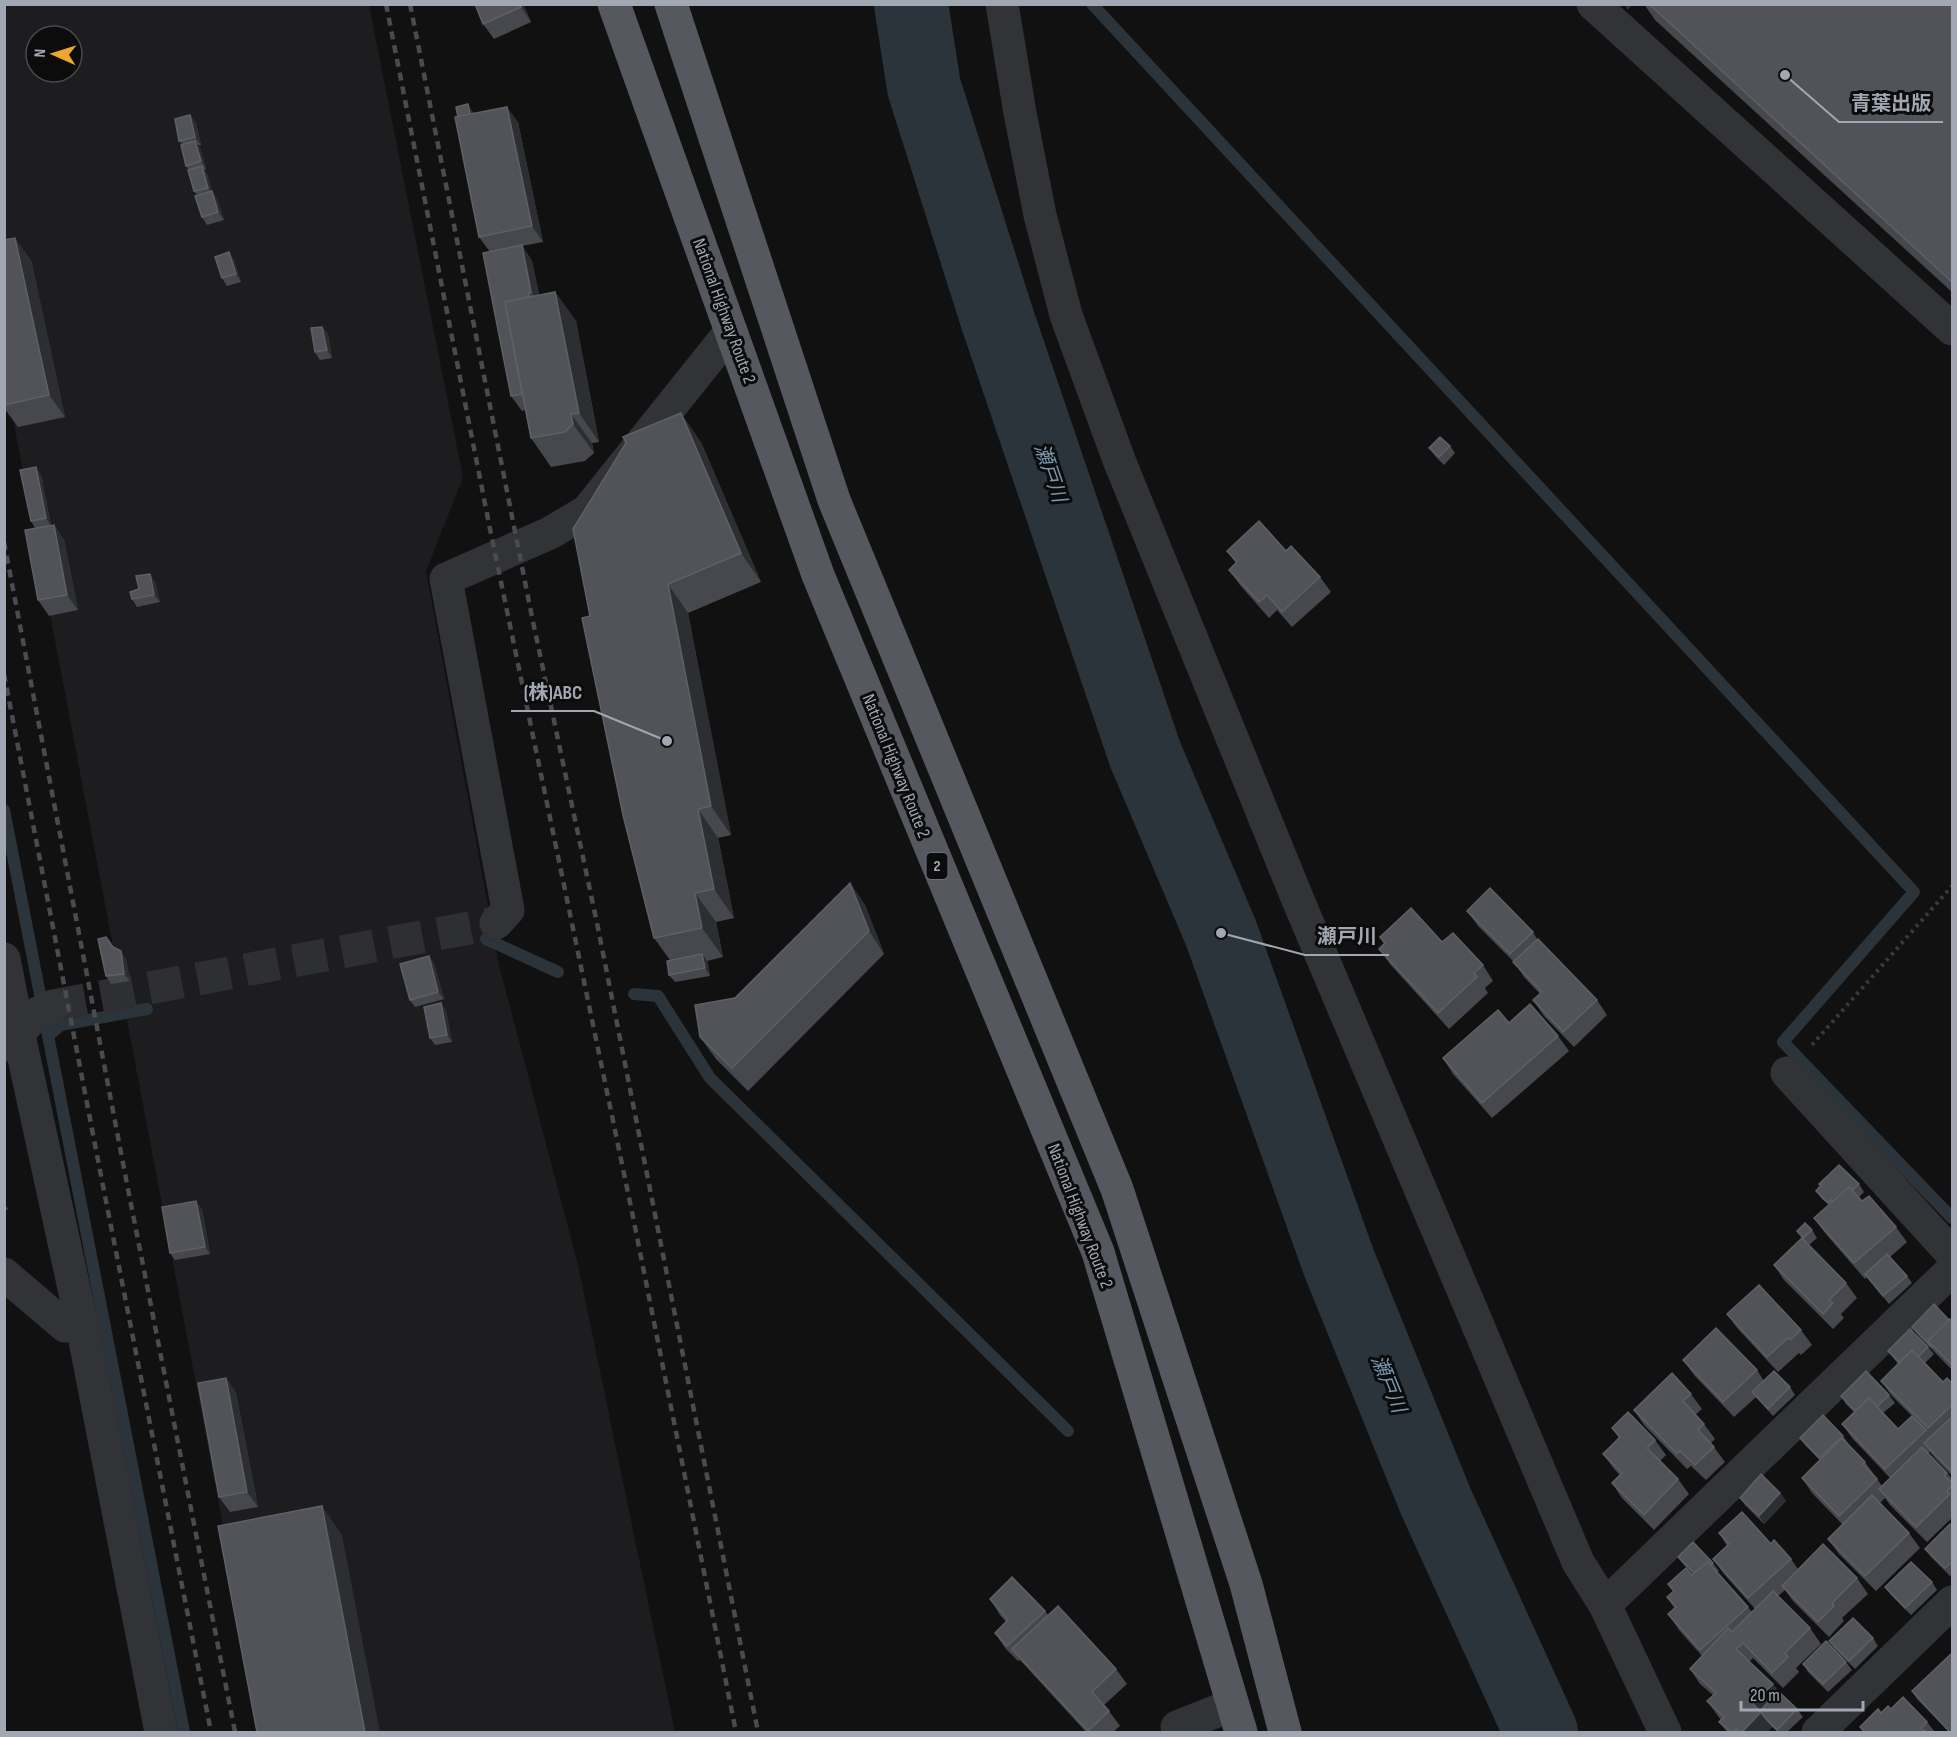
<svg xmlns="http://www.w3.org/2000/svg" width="1957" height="1737" font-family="'Sofia Sans Condensed','Noto Sans JP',sans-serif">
  <rect width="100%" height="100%" fill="#111112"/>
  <path fill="#1d1d1f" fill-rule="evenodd" d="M4 5H369L463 478 426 571 499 965 578 1265 675 1732H262L5 377ZM36 36H72V72H36Z"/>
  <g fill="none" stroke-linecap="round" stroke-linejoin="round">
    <g stroke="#2b343a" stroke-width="12">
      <polyline points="1092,4 1914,892 1783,1042 1952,1218"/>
      <polyline points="4,810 184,1732"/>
      <polyline points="486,939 558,972"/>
      <polyline points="634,994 658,996 710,1078 1068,1431"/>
      <polyline points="49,1035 61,1025 147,1009"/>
    </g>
    <polyline stroke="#2b343a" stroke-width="74" points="911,4 924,87 996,315 1145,754 1221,933 1339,1263 1436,1502 1541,1732"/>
    <polyline stroke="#2e2f32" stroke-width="33" stroke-dasharray="33 16" stroke-linecap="butt" points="53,1006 496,923"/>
    <polyline stroke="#383a3e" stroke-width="4" stroke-dasharray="3 4.5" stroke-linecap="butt" points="1812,1045 1952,886"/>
    <g stroke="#323337" stroke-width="33">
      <polyline points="1002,4 1020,113 1040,215 1066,315 1119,460 1298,900 1578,1562 1605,1605 1665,1732"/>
      <polyline points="1593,4 1952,329"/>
      <polyline points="496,923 508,910 446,579 550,533 587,511 731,331"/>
      <polyline points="4,959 19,1035 82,1325 161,1732"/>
      <polyline points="8,1045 36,1014 53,1006"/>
      <polyline points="1787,1073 1952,1254"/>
      <polyline points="4,1274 65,1326 82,1325"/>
      <polyline points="1605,1605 1952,1270"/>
      <polyline points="1177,1727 1232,1705"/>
      <polyline points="1818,1732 1952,1602"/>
    </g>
    <g stroke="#56585f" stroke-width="33">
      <polyline points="614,4 818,575 1098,1252 1241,1732"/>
      <polyline points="671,4 834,500 1117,1189 1246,1584 1285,1732"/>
    </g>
    <g stroke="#494b50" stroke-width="4.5" stroke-dasharray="8 6" stroke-linecap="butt">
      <polyline points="386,4 491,534 633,1217 736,1732"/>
      <polyline points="410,4 532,617 598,928 758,1732"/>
      <polyline points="4,542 127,1184 235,1732"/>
      <polyline points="4,674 103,1186 211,1732"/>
    </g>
  </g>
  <g fill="#47484d">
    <polygon points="523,4 531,22 494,39 483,24"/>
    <polygon points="1644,4 1953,4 1953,293 1655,20"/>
    <polygon points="473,112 474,113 518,122 543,242 522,246 532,261 539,295 555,292 576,321 599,442 592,443 594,453 585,461 551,467 531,438 525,410 522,411 511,396 490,252 479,237"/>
    <polygon points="190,115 196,123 201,145 198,145 200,148 206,169 204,170 207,174 212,192 217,199 224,220 207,225 202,217 197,195 194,191 189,170 186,166 182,144 179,141"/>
    <polygon points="4,240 31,260 65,417 18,427 4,408"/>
    <polygon points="234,260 241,282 227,286 222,278"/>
    <polygon points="322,327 328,334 332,358 320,360 315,352"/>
    <polygon points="701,442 761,582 688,613 731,835 718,838 734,918 716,922 723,957 707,961 710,976 675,982 669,975 670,960 654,938 590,616"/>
    <polygon points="1450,446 1455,453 1444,465 1435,456 1429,448"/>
    <polygon points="41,475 51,525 54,525 64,540 78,610 49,616 38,600 35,528 31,521"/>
    <polygon points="1227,551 1286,551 1320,577 1331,592 1292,627 1277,610 1269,618 1240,585 1229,570 1236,563"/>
    <polygon points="155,582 160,602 137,607 132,599 139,589"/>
    <polygon points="850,883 865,905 884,954 748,1091 716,1059 700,1037 735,998"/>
    <polygon points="1467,911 1533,932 1537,939 1597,1000 1607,1015 1574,1047 1544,1016 1533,1000 1540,994 1524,977 1514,962 1478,926"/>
    <polygon points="1380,937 1442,942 1483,965 1493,981 1485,988 1488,993 1449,1029 1390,964 1379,949 1384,944"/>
    <polygon points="113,947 126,959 130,981 111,984 106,976"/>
    <polygon points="429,956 434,964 444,999 415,1007 410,1000"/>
    <polygon points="441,1003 446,1011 452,1042 435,1045 430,1038"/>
    <polygon points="1509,1023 1558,1036 1569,1051 1492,1118 1453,1074 1443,1058"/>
    <polygon points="1819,1184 1859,1184 1864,1192 1859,1197 1862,1201 1896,1227 1907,1242 1890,1257 1907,1276 1912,1283 1889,1304 1867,1277 1865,1279 1825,1233 1814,1218 1829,1205 1822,1199 1816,1191 1821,1186"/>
    <polygon points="4,1203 8,1209 4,1211"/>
    <polygon points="202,1209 210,1254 175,1260 170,1253"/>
    <polygon points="1812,1230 1817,1238 1809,1245 1846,1283 1857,1298 1841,1314 1844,1318 1833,1329 1784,1280 1774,1265 1802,1238 1797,1231"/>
    <polygon points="1727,1314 1801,1330 1812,1345 1801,1355 1799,1353 1778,1372 1738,1329"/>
    <polygon points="1949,1320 1953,1322 1953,1371 1917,1334 1912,1327"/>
    <polygon points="1928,1347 1934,1354 1925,1363 1943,1382 1953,1384 1953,1477 1935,1458 1930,1452 1928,1453 1947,1473 1953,1480 1953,1517 1927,1542 1890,1505 1885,1498 1880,1503 1909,1533 1920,1548 1876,1591 1839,1554 1828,1539 1843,1525 1812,1493 1802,1478 1820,1460 1805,1445 1800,1438 1843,1436 1848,1443 1848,1444 1865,1462 1882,1486 1890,1478 1853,1439 1842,1424 1854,1412 1846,1404 1841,1396 1889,1395 1895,1403 1883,1413 1898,1429 1912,1416 1892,1396 1881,1381 1898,1364 1888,1351"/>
    <polygon points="1683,1360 1757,1370 1764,1381 1790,1387 1795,1395 1773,1416 1756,1397 1734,1417 1694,1375"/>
    <polygon points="226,1378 236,1393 258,1507 230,1512 219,1497"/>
    <polygon points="1691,1394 1702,1409 1695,1415 1704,1424 1715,1439 1711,1443 1725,1462 1706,1480 1691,1466 1687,1469 1644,1425 1634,1410"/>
    <polygon points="1612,1428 1655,1440 1666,1455 1660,1461 1678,1479 1689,1494 1654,1530 1622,1498 1612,1483 1620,1475 1614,1469 1603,1454 1619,1438"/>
    <polygon points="1780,1493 1786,1501 1764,1524 1745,1505 1740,1498"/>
    <polygon points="1953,1527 1953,1574 1950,1576 1931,1557 1925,1549"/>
    <polygon points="1719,1533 1771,1544 1791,1559 1798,1569 1857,1578 1868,1594 1842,1618 1844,1621 1829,1637 1793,1601 1785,1590 1778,1596 1810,1628 1821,1644 1796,1668 1799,1672 1783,1688 1753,1658 1749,1662 1773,1684 1778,1691 1797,1709 1803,1717 1787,1732 1778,1732 1771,1726 1772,1727 1767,1732 1727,1732 1719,1722 1721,1720 1718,1716 1707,1701 1713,1695 1700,1684 1690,1669 1702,1656 1679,1630 1668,1614 1675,1609 1667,1597 1673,1591 1668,1584 1693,1574 1684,1565 1678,1557 1713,1563 1719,1571 1717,1572 1752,1612 1755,1609 1724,1574 1713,1559 1727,1546"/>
    <polygon points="1932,1582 1937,1590 1911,1615 1891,1595 1885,1587"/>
    <polygon points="990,1599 1045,1611 1048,1615 1116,1669 1127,1684 1104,1705 1109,1711 1120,1726 1113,1732 1086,1732 1020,1660 1018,1661 1005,1648 995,1633 1006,1622 1000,1615"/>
    <polygon points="1873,1638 1878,1646 1855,1669 1835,1649 1829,1641"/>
    <polygon points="1846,1662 1852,1670 1828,1692 1808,1672 1803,1664"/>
    <polygon points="1912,1691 1953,1732 1949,1732 1917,1699"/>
    <polygon points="1891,1709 1927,1722 1935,1732 1864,1732 1860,1727 1881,1713"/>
  </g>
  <g fill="#2d2e31">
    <polygon points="519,4 523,4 531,22"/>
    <polygon points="1624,4 1633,4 1628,10"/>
    <polygon points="1942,4 1953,4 1953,20"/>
    <polygon points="468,104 473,112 477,130 472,123"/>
    <polygon points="507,107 518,122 543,242 532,226"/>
    <polygon points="190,115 196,123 201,145 195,137"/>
    <polygon points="195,141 200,148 206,169 201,161"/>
    <polygon points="202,166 207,174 212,192 217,199 224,220 218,212 213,195 208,188"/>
    <polygon points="15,238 31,260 65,417 49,395"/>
    <polygon points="522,245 532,261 542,308 531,292"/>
    <polygon points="229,252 234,260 241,282 236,274"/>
    <polygon points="555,292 576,321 599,442 579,413"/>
    <polygon points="322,327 328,334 332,358 327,350"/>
    <polygon points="681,413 701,442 761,582 741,553"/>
    <polygon points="571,414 592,443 594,453 573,424"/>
    <polygon points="36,467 41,475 51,526 46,518"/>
    <polygon points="54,525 64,540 78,610 67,595"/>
    <polygon points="150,574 155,582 160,602 154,595"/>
    <polygon points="668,584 688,613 731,835 711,806"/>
    <polygon points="698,809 718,838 734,918 714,889"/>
    <polygon points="850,883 865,905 884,954 869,931"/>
    <polygon points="695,893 716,922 723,957 702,928"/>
    <polygon points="121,951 126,959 130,981 124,974"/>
    <polygon points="702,954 708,962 710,976 705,968"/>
    <polygon points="429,956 434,964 444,999 438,992"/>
    <polygon points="441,1003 446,1011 452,1042 447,1035"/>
    <polygon points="196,1201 202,1209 210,1254 205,1247"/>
    <polygon points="226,1378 236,1393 258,1507 247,1492"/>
    <polygon points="1780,1493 1786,1501 1764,1524 1759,1516"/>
    <polygon points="322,1506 342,1535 380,1732 365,1732"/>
    <polygon points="1773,1684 1783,1699 1765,1718 1772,1727 1767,1732 1742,1732 1753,1704"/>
  </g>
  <g fill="#515358" stroke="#5d6066" stroke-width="1.5">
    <polygon points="475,4 519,4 521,7 483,24"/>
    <polygon points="1649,4 1946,4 1953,10 1953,283"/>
    <polygon points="468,104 470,114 458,117 456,107"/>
    <polygon points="507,107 532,226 479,237 455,117"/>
    <polygon points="190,115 195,137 179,141 175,119"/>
    <polygon points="195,141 201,161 186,166 181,145"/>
    <polygon points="202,166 208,188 194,191 188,170"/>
    <polygon points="212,191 218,212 202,217 195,196"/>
    <polygon points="15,238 49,395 4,405 4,240"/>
    <polygon points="522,245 531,292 528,293 529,297 505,302 522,394 511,396 483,253"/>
    <polygon points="229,252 236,274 222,278 215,257"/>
    <polygon points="555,292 579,413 571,414 573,424 565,432 531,438 505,302"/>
    <polygon points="322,327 327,350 315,352 311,328"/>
    <polygon points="681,413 741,553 668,584 711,806 698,809 714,889 695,893 702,928 654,938 623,815 582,618 590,616 573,529 626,443 623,437"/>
    <polygon points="1440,437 1450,446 1439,457 1429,448"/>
    <polygon points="36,467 46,518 31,521 20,470"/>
    <polygon points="1259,521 1286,551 1291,546 1320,577 1282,612 1267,595 1259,602 1229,570 1237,562 1227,551"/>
    <polygon points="54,525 67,595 38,600 25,530"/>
    <polygon points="150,574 154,595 132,599 130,592 139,589 136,576"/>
    <polygon points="850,883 869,931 732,1068 700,1037 695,1005 735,998"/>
    <polygon points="1490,888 1533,932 1510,954 1467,911"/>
    <polygon points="1411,908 1442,942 1453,933 1483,965 1474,973 1477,977 1438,1013 1379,949 1385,943 1380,937"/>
    <polygon points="106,937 113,947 121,951 124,974 106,976 98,939"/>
    <polygon points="1538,939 1597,1000 1563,1032 1533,1000 1542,992 1513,962"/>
    <polygon points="702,954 705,968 669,975 667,961"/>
    <polygon points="429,956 438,992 410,1000 400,964"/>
    <polygon points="441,1003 447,1035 430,1038 424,1007"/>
    <polygon points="1530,1004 1558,1036 1482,1103 1443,1058 1498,1010 1509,1023"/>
    <polygon points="1839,1165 1859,1184 1852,1190 1849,1187 1833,1202 1831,1200 1828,1203 1816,1191 1821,1185 1819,1184"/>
    <polygon points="1849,1187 1862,1201 1869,1196 1896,1227 1854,1263 1814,1218"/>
    <polygon points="196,1201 205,1247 170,1253 162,1207"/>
    <polygon points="1805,1223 1812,1230 1803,1238 1797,1231"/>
    <polygon points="1802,1238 1846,1283 1829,1300 1833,1303 1823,1314 1774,1265"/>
    <polygon points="1887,1254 1907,1276 1883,1296 1865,1274"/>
    <polygon points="1759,1285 1801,1330 1790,1340 1788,1338 1767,1357 1727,1314"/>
    <polygon points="1934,1304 1949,1320 1928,1341 1932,1347 1912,1327"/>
    <polygon points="1950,1319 1953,1322 1953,1366 1928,1341"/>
    <polygon points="1716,1328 1757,1370 1723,1402 1683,1360"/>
    <polygon points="1910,1329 1928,1347 1918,1357 1912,1350 1899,1362 1888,1351"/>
    <polygon points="1912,1350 1943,1382 1947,1378 1953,1384 1953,1404 1928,1428 1881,1381"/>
    <polygon points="1774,1371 1790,1387 1768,1409 1752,1392"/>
    <polygon points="1866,1371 1889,1395 1877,1407 1869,1398 1855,1411 1841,1396"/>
    <polygon points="1672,1373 1691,1394 1683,1401 1704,1424 1698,1430 1714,1447 1695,1465 1680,1451 1677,1454 1634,1410"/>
    <polygon points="226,1378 247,1492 219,1497 198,1383"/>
    <polygon points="1869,1398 1898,1429 1912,1416 1926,1430 1885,1469 1842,1424"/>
    <polygon points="1628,1412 1655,1440 1647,1448 1678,1479 1644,1515 1612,1483 1622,1473 1603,1454 1620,1437 1612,1428"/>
    <polygon points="1823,1415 1843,1436 1819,1458 1800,1438"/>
    <polygon points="1953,1416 1953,1473 1924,1443"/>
    <polygon points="1842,1438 1865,1462 1863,1464 1877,1479 1839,1516 1802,1478"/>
    <polygon points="1922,1447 1947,1473 1944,1476 1953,1483 1953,1486 1947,1491 1950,1494 1916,1527 1879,1489"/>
    <polygon points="1761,1474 1780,1493 1759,1516 1740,1498"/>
    <polygon points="1872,1495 1909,1533 1865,1576 1828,1539"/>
    <polygon points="322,1506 365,1732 257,1732 218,1526"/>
    <polygon points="1742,1512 1771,1544 1774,1540 1791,1559 1748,1598 1713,1559 1729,1544 1719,1533"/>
    <polygon points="1950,1524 1953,1527 1953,1561 1945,1568 1925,1549"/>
    <polygon points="1693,1542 1713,1563 1711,1565 1708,1562 1694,1573 1678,1557"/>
    <polygon points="1823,1544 1857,1578 1832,1603 1834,1606 1818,1622 1782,1586"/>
    <polygon points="1708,1562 1748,1607 1700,1650 1668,1614 1676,1607 1667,1597 1674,1591 1668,1584 1686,1568 1692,1575"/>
    <polygon points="1911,1562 1932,1582 1905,1608 1885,1587"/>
    <polygon points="1012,1577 1045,1611 1007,1646 995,1633 1008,1620 990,1599"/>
    <polygon points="1773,1591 1810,1628 1785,1653 1788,1657 1772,1673 1743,1643 1736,1649 1773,1684 1753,1704 1761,1712 1742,1732 1740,1732 1737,1729 1733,1732 1731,1732 1719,1722 1724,1717 1707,1701 1716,1693 1690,1669 1728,1628 1732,1632"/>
    <polygon points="1058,1606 1116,1669 1092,1692 1109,1711 1088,1731 1012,1649"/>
    <polygon points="1853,1618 1873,1638 1849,1661 1829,1641"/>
    <polygon points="1826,1641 1846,1662 1823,1684 1803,1664"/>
    <polygon points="1952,1653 1953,1654 1953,1732 1950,1732 1912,1691"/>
    <polygon points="1778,1691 1797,1709 1777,1730 1766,1719 1760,1711"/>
    <polygon points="1903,1697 1927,1722 1921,1728 1926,1732 1865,1732 1860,1727 1878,1709 1881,1713 1888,1706 1891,1709"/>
  </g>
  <g text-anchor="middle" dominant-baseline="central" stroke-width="6" stroke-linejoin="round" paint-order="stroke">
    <rect fill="#0c0c0d" stroke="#757981" stroke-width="1.5" x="926.5" y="853" width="21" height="26" rx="4.5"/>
    <g font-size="16" font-weight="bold" fill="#a2a8b3">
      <text x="937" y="866">2</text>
    </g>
    <g font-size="18" fill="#a2a8b3" stroke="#0c0c0d">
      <text transform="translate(724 311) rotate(70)">National Highway Route 2</text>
      <text transform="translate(896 766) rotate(68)">National Highway Route 2</text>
      <text transform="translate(1080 1216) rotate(69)">National Highway Route 2</text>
    </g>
    <g font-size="20" font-style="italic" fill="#7997ae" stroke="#0c0c0d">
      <text transform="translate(1050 473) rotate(71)">瀬戸川</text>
      <text transform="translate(1388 1384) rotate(68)">瀬戸川</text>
    </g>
  </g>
  <path fill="none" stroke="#a2a8b3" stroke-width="2" d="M1785 75L1839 122H1943M667 741L594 711H511M1221 933L1305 955H1389"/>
  <g fill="#a2a8b3" stroke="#0c0c0d" stroke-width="2">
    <circle cx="1785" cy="75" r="6"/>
    <circle cx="667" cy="741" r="6"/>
    <circle cx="1221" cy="933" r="6"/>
  </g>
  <g font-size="20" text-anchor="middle" font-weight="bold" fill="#a2a8b3" stroke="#0c0c0d" stroke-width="6" stroke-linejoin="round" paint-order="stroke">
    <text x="1891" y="110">青葉出版</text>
    <text x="553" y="699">(株)ABC</text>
    <text x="1347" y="943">瀬戸川</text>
  </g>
  <rect width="1957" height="1737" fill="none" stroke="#a2a8b3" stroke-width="12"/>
  <g transform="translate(54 54) rotate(273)"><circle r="28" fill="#0c0c0d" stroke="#484a4f" stroke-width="1.5"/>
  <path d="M0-4.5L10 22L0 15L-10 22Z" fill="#eda62e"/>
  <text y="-9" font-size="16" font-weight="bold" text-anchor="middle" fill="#a2a8b3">N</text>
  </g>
  <path d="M1741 1701v9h122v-9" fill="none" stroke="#a2a8b3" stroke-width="3"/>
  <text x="1750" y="1701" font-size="18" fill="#a2a8b3" stroke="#0c0c0d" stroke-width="4.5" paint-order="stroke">20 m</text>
</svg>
